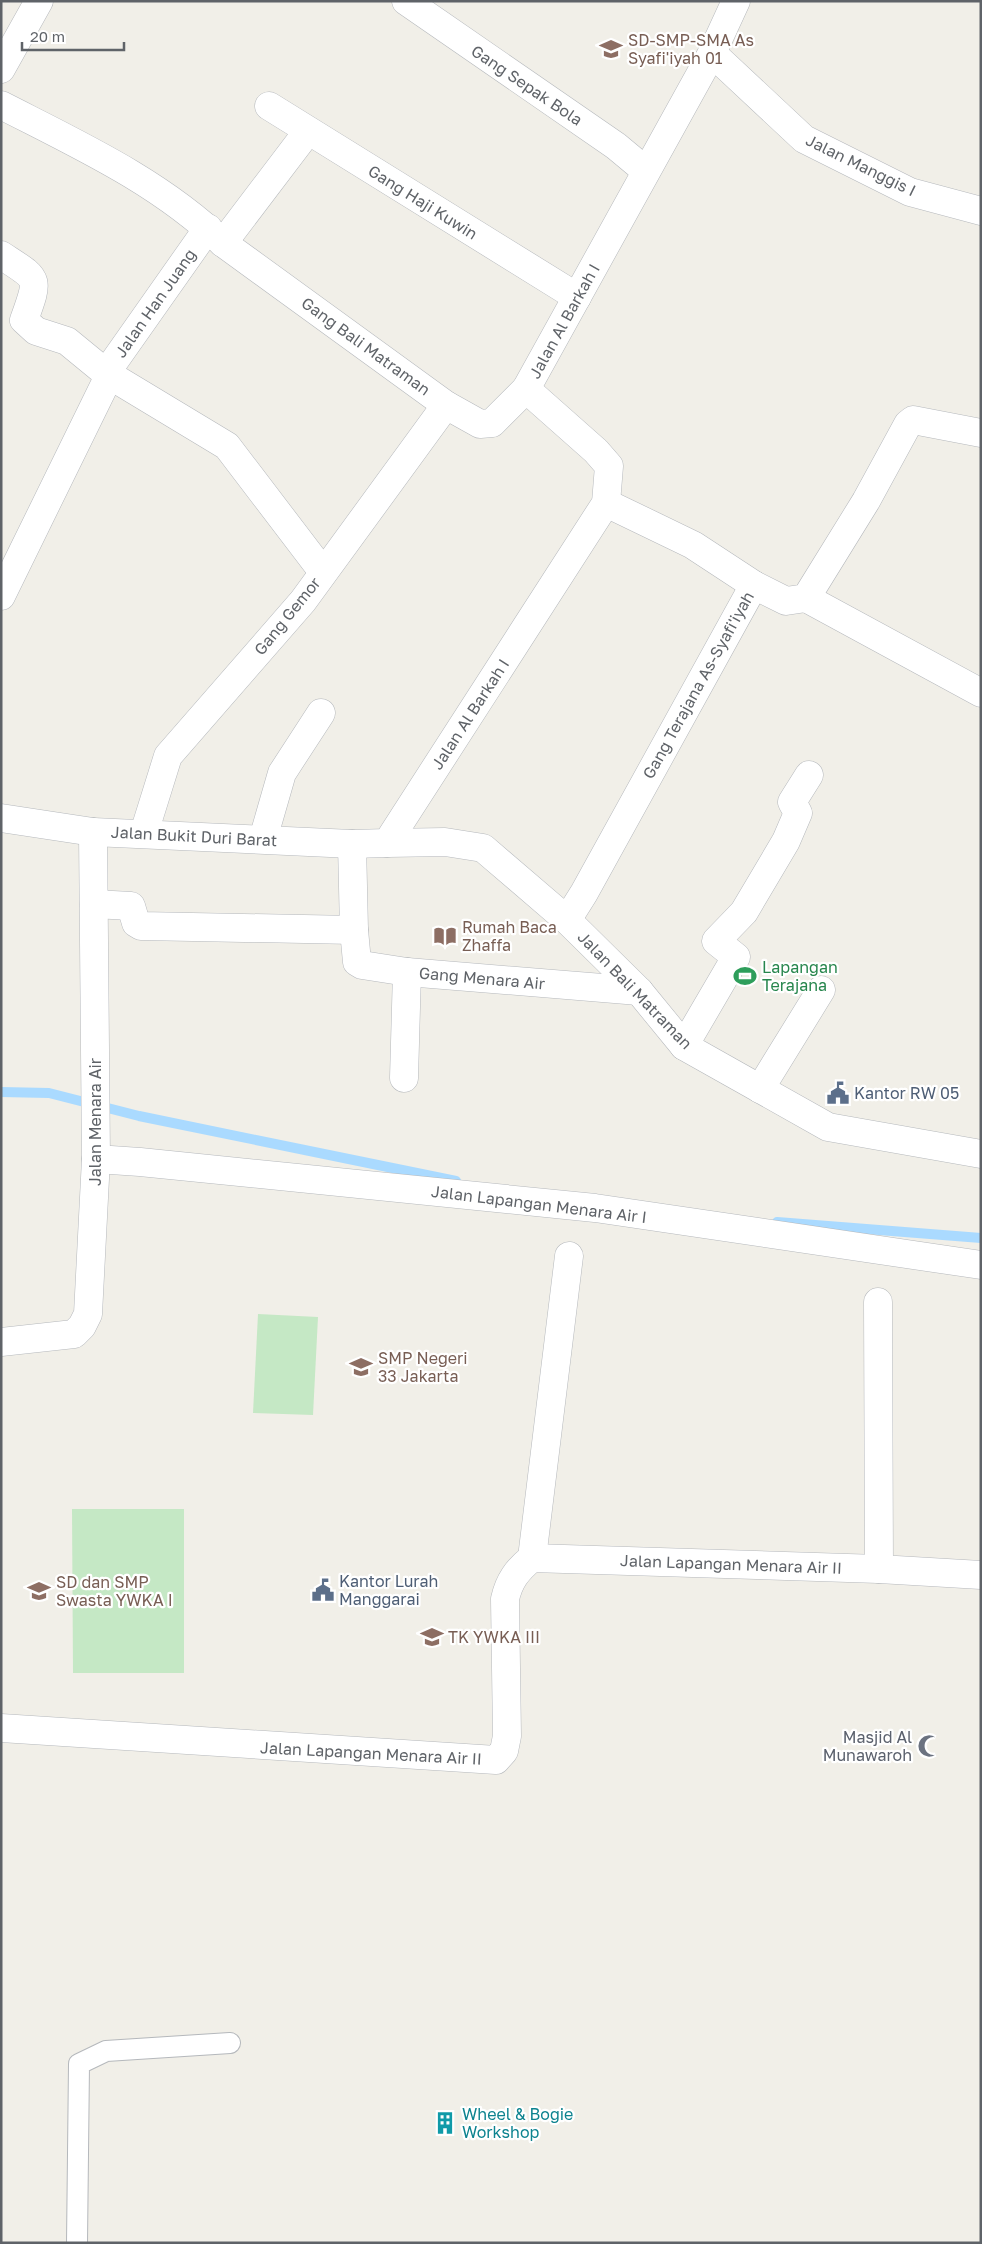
<svg xmlns="http://www.w3.org/2000/svg" width="982" height="2244" font-family="'Golos Text',sans-serif">
  <rect width="100%" height="100%" fill="#f1efe8"/>
  <g fill="#c5e8c5">
    <polygon points="258,1314 318,1317 313,1415 253,1413"/>
    <polygon points="72,1509 184,1509 184,1673 73,1673"/>
  </g>
  <g fill="none" stroke-linecap="round" stroke-linejoin="round">
    <g stroke="#aadaff" stroke-width="10">
      <polyline points="1,1092 49,1093 139,1116 456,1181"/>
      <polyline points="777,1222 981,1238"/>
    </g>
    <defs>
      <polyline id="service" points="77,2243 79,2064 106,2051 230,2043"/>
      <g id="minor">
        <polyline points="406,1 616,146 646,171"/>
        <polyline points="712,53 804,139 910,192 981,211"/>
        <polyline points="1,69 39,1"/>
        <path d="M1 105C79 145 160 182 223 243L446 405 480 424 492 423 526 389"/>
        <polyline points="269,106 577,297"/>
        <polyline points="223,243 308,131"/>
        <path d="M1 255C39 280 40 276 24 320L36 331 67 341 106 373 227 446 323 572"/>
        <polyline points="606,503 693,545 754,585"/>
        <polyline points="1,596 106,382 106,373 208,228"/>
        <polyline points="806,598 981,693"/>
        <polyline points="144,833 168,756 303,601 446,405"/>
        <polyline points="263,839 282,773 321,713"/>
        <polyline points="387,843 445,842 483,848 567,920 639,991 684,1046 828,1127 981,1154"/>
        <polyline points="352,844 354,930 357,962 362,965 407,972 639,991"/>
        <polyline points="94,904 131,906 136,923 141,926 354,930"/>
        <polyline points="567,920 584,893 754,585 786,601 806,598 866,501 908,424 913,420 981,433"/>
        <polyline points="684,1046 736,957 716,941 744,912 786,841 798,813 792,802 809,775"/>
        <polyline points="404,1078 407,972"/>
        <polyline points="760,1089 821,990"/>
        <polyline points="96,1159 140,1162 595,1208 981,1265"/>
        <polyline points="878,1302 879,1569"/>
        <polyline points="1,1342 74,1334 82,1326 88,1314 96,1159 93,832"/>
        <polyline points="532,1558 569,1256"/>
        <path d="M1 1728 496 1760 504 1751 507 1736 505 1599C509 1581 517 1570 532 1558L879 1569 981 1575"/>
      </g>
      <polyline id="tertiary" points="1,818 93,832 352,844 387,843 606,503 609,466 596,451 526,389 712,53 736,1"/>
    </defs>
    <use href="#service" stroke="#b5b8bc" stroke-width="22"/>
    <use href="#minor" stroke="#b5b8bc" stroke-width="29"/>
    <use href="#tertiary" stroke="#b5b8bc" stroke-width="29"/>
    <use href="#service" stroke="#fff" stroke-width="20"/>
    <use href="#minor" stroke="#fff" stroke-width="28"/>
    <use href="#tertiary" stroke="#fff" stroke-width="28"/>
  </g>
  <defs>
    <symbol id="school-bare" viewBox="-9 -9 18 18"><path d="M0-5L7-2L0 1L-7-2ZM-4 1L0 2.5L4 1V4Q0 6-4 4Z" fill="#8d6e63" stroke="#fff" stroke-width="2.5" paint-order="stroke"/></symbol>
    <symbol id="library-bare" viewBox="-9 -9 18 18"><path d="M-6-4Q-3-5.5-.7-3.5V5Q-3 3-6 4ZM6-4Q3-5.5 .7-3.5V5Q3 3 6 4Z" fill="#8d6e63" stroke="#fff" stroke-width="2.5" paint-order="stroke"/></symbol>
    <symbol id="stadium-bare" viewBox="-9 -9 18 18"><path d="M0-5a6.5 5 0 1 0 0 10a6.5 5 0 1 0 0-10ZM-3.5-1.8h7v3.6h-7Z" fill="#2e9e5b" stroke="#fff" stroke-width="2.5" paint-order="stroke"/></symbol>
    <symbol id="civic-bare" viewBox="-9 -9 18 18"><path d="M-.6-6.5H3V-4.5H.6V-3L4-1V1h2V6H-6V1h2V-1L-.6-3ZM-1.2 2.5V6h2.4V2.5Z" fill="#5c6f8a" stroke="#fff" stroke-width="2.5" paint-order="stroke"/></symbol>
    <symbol id="mosque-bare" viewBox="-9 -9 18 18"><path d="M3.5-4.9A6 6 0 1 0 3.5 4.9A5 5 0 1 1 3.5-4.9Z" fill="#6b7280" stroke="#fff" stroke-width="2.5" paint-order="stroke"/></symbol>
    <symbol id="building-bare" viewBox="-9 -9 18 18"><path d="M-4-6H4V6H1V3H-1V6H-4ZM-2.5-4.3h1.7v1.8h-1.7ZM.8-4.3h1.7v1.8H.8ZM-2.5-1h1.7V.8h-1.7ZM.8-1h1.7V.8H.8Z" fill="#0f9aa8" stroke="#fff" stroke-width="2.5" paint-order="stroke"/></symbol>
  </defs>
  <g fill-rule="evenodd">
    <use href="#school-bare" x="595" y="33" width="32" height="32"/>
    <use href="#library-bare" x="429" y="920" width="32" height="32"/>
    <use href="#stadium-bare" x="729" y="960" width="32" height="32"/>
    <use href="#civic-bare" x="822" y="1077" width="32" height="32"/>
    <use href="#school-bare" x="345" y="1351" width="32" height="32"/>
    <use href="#civic-bare" x="307" y="1574" width="32" height="32"/>
    <use href="#school-bare" x="23" y="1575" width="32" height="32"/>
    <use href="#school-bare" x="416" y="1621" width="32" height="32"/>
    <use href="#mosque-bare" x="913" y="1730" width="32" height="32"/>
    <use href="#building-bare" x="429" y="2107" width="32" height="32"/>
  </g>
  <g text-anchor="middle" dominant-baseline="central" stroke-width="4.5" stroke-linejoin="round" paint-order="stroke">
    <g font-size="16" fill="#785e54" stroke="#fff" text-anchor="start">
      <text x="628" y="40">SD-SMP-SMA As<tspan x="628" dy="18">Syafi'iyah 01</tspan></text>
      <text x="462" y="927">Rumah Baca<tspan x="462" dy="18">Zhaffa</tspan></text>
      <text x="378" y="1358">SMP Negeri<tspan x="378" dy="18">33 Jakarta</tspan></text>
      <text x="56" y="1582">SD dan SMP<tspan x="56" dy="18">Swasta YWKA I</tspan></text>
      <text x="448" y="1637">TK YWKA III</text>
    </g>
    <g font-size="16" fill="#5f6368" stroke="#fff">
      <text transform="translate(527 85) rotate(34)">Gang Sepak Bola</text>
      <text transform="translate(861 165) rotate(26)">Jalan Manggis I</text>
      <text transform="translate(423 202) rotate(32)">Gang Haji Kuwin</text>
      <text transform="translate(155 303) rotate(-55)">Jalan Han Juang</text>
      <text transform="translate(564 321) rotate(-61)">Jalan Al Barkah I</text>
      <text transform="translate(366 346) rotate(36)">Gang Bali Matraman</text>
      <text transform="translate(287 616) rotate(-51)">Gang Gemor</text>
      <text transform="translate(698 685) rotate(-61)">Gang Terajana As-Syafi'iyah</text>
      <text transform="translate(470 714) rotate(-57)">Jalan Al Barkah I</text>
      <text transform="translate(194 836) rotate(3)">Jalan Bukit Duri Barat</text>
      <text transform="translate(482 978) rotate(5)">Gang Menara Air</text>
      <text transform="translate(635 990) rotate(46)">Jalan Bali Matraman</text>
      <text transform="translate(95 1122) rotate(-90)">Jalan Menara Air</text>
      <text transform="translate(539 1204) rotate(7)">Jalan Lapangan Menara Air I</text>
      <text transform="translate(731 1564) rotate(2)">Jalan Lapangan Menara Air II</text>
      <text transform="translate(371 1753) rotate(3)">Jalan Lapangan Menara Air II</text>
    </g>
    <g font-size="16" fill="#27864d" stroke="#fff" text-anchor="start">
      <text x="762" y="967">Lapangan<tspan x="762" dy="18">Terajana</tspan></text>
    </g>
    <g font-size="16" fill="#4e5e75" stroke="#fff" text-anchor="start">
      <text x="854" y="1093">Kantor RW 05</text>
      <text x="339" y="1581">Kantor Lurah<tspan x="339" dy="18">Manggarai</tspan></text>
    </g>
    <g font-size="16" fill="#5b616d" stroke="#fff" text-anchor="end">
      <text x="912" y="1737">Masjid Al<tspan x="912" dy="18">Munawaroh</tspan></text>
    </g>
    <g font-size="16" fill="#0d838f" stroke="#fff" text-anchor="start">
      <text x="462" y="2114">Wheel &amp; Bogie<tspan x="462" dy="18">Workshop</tspan></text>
    </g>
  </g>
  <rect width="982" height="2244" fill="none" stroke="#5f6368" stroke-width="5"/>
  <path d="M22 42v8h102v-8" fill="none" stroke="#5f6368" stroke-width="2.5"/>
  <text x="30" y="42" font-size="15" fill="#5f6368" stroke="#ffffff" stroke-width="4" paint-order="stroke">20 m</text>
</svg>
